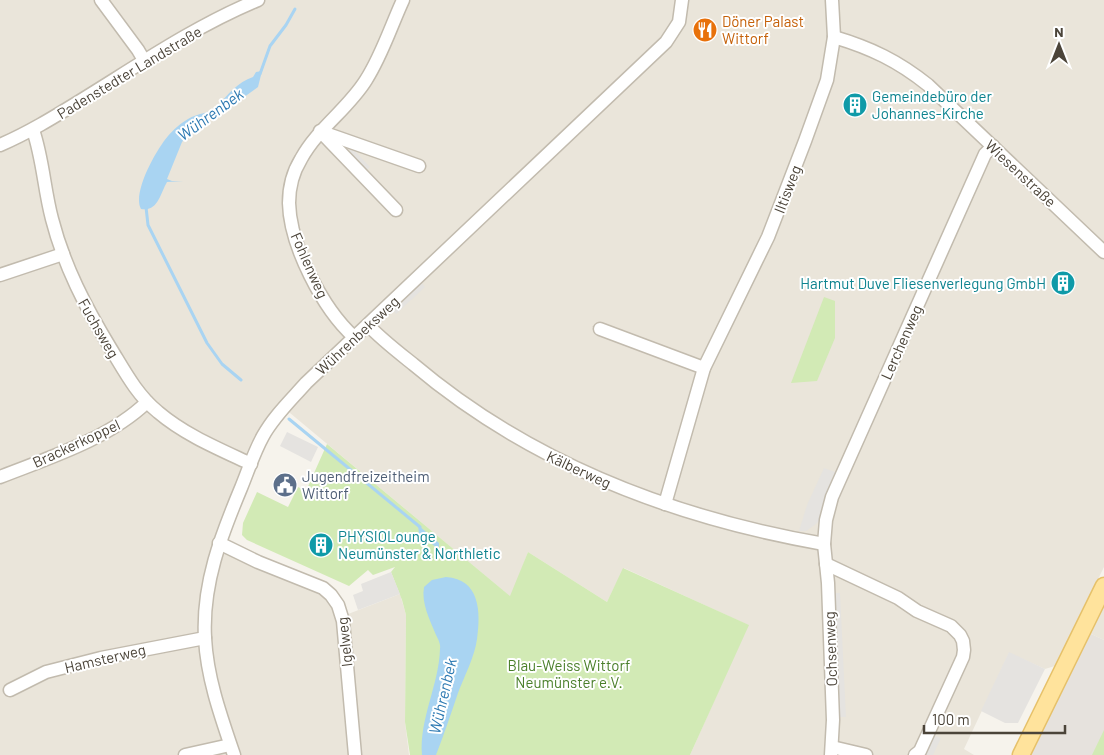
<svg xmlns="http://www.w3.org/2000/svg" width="1104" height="755" font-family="Barlow,sans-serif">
  <rect width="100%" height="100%" fill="#f6f3ec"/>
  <g fill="#eae5da">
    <polygon points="0,0 1104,0 1104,567 1055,666 1045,669 1009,653 964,749 974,755 690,755 748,625 624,568 607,602 528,552 511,597 284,408 278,415 219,543 318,585 343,616 400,594 406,615 405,722 409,755 0,755"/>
    <polygon points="1104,603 1104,640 1089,633"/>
  </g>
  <polygon fill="#e6e2dd" points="1089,633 1104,640 1104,755 1028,755"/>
  <g fill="#d2eab5">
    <polygon points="824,297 835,301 835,338 817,381 791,383"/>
    <polygon points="327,444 510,596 528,552 607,602 623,568 749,625 690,755 410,755 405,722 406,615 402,600 391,572 395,567 373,575 368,570 349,586 247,540 242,535 243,523 257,492 288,507 298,487 306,491"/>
    <polygon points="1104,730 1104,755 1092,755"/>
  </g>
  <g fill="#e5e3e0">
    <polygon points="352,148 370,167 365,172 347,153"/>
    <polygon points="419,280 425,287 396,314 390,307"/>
    <polygon points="287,432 318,447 311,462 280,446"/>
    <polygon points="824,468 838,473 819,521 816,524 806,531 799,531 807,505"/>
    <polygon points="391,572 400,594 358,610 353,595 363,591 361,584"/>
    <polygon points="832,593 840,593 846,717 838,717"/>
    <polygon points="1009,652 1045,669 1018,723 1005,723 981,711"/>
    <polygon points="928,733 941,738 933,755 915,755"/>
  </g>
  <g fill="#a9d4f2">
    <path d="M262 71 258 87 240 100 221 108 193 130 182 142 167 179 172 181H183L167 182C160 194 158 212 141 209 132 193 156 150 168 136 173 130 181 123 188 119 197 113 213 113 218 106 227 95 238 82 253 77L256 72Z"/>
    <polygon points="418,525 439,543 439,554 437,548 419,534"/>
    <path d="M446 577C480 579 481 612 477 639 475 656 464 677 458 693 451 714 444 734 436 755H422C419 719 439 685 440 649 441 644 438 639 436 635 430 620 421 603 424 587L432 580Z"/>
  </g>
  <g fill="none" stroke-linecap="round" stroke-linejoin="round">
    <g stroke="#a9d4f2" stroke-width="3">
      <polyline points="260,74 270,46 286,25 295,9"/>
      <polyline points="146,207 148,225 207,343 222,364 241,380"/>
      <polyline points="289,419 420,527"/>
    </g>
    <defs>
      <g id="minor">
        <polyline points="101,0 138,50 145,62"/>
        <path d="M834 37C871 48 898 61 928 85L1104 252"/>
        <path d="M33 130C43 159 44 189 52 219 64 266 86 308 111 349 125 372 137 395 158 412 185 435 219 449 251 464"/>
        <polyline points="320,131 396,210"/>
        <polyline points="322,132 419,166"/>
        <path d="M0 145C28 133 54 117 80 101 137 66 195 26 258 0"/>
        <polyline points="0,275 63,254"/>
        <path d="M368 325C381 339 398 352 413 364 530 463 675 518 824 544"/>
        <polyline points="600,329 704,368"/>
        <path d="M354 337C323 309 290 246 289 203 289 187 293 172 301 159 318 128 348 109 366 80 382 55 391 26 403 0"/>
        <path d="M0 477C48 458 109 439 147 402"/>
        <polyline points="665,504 704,368 768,237 805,141 827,80 834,37 832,0"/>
        <polyline points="219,543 258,562 323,588 331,595 338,605 343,621 355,755"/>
        <polyline points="826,564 898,598 917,611 951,626 960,635 963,641 964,650 963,657 920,751 915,755"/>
        <polyline points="10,690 46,672 101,658 205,638"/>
        <polyline points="832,747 866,755"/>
        <polyline points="185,755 230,745"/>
        <path d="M234 755C221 717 207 678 205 638 202 584 221 536 241 488 248 471 254 452 263 436 274 416 291 400 306 383L666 42 679 22 682 0"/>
        <polyline points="831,755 833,720 828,583 824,544 826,520 832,497 985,154 993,146"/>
      </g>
      <polyline id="major" points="1021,755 1104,586"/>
    </defs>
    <use href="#minor" stroke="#c2bbae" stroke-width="15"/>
    <use href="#major" stroke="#e6c16a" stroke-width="19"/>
    <use href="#minor" stroke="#fff" stroke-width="12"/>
    <use href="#major" stroke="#ffe39c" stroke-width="16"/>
  </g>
  <defs>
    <symbol id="restaurant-disc" viewBox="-11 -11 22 22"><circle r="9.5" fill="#e8710a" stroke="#fff"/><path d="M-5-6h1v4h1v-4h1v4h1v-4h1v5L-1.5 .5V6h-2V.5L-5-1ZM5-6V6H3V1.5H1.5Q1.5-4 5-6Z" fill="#fff"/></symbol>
    <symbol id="building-disc" viewBox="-11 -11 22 22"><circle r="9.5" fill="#0f9aa8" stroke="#fff"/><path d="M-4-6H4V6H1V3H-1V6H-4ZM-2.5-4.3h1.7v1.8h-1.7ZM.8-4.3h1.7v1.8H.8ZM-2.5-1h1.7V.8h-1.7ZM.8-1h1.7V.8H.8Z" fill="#fff"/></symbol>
    <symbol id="civic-disc" viewBox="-11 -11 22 22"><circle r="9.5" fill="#5c6f8a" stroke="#fff"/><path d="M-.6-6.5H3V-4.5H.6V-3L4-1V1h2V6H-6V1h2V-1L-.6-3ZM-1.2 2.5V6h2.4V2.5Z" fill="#fff"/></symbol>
  </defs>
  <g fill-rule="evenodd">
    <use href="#restaurant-disc" x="691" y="16" width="28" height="28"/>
    <use href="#building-disc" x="841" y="91" width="28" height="28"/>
    <use href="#building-disc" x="1049" y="269" width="28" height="28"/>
    <use href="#civic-disc" x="271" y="471" width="28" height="28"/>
    <use href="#building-disc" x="307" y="531" width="28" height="28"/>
  </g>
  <g text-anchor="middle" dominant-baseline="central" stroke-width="4" stroke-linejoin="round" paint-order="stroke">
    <g font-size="15" fill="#c56008" stroke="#fff" text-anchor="start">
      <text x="722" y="21">Döner Palast<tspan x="722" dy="17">Wittorf</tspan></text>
    </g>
    <g font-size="15" fill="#4b4439" stroke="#fff">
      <text transform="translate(129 72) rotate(-31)">Padenstedter Landstraße</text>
      <text transform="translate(1021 173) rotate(43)">Wiesenstraße</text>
      <text transform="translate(787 189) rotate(-69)">Iltisweg</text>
      <text transform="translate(310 265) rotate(66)">Fohlenweg</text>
      <text transform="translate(99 328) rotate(60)">Fuchsweg</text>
      <text transform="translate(357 335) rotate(-43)">Wührenbeksweg</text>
      <text transform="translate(901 342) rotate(-66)">Lerchenweg</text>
      <text transform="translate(76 443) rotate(-25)">Brackerkoppel</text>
      <text transform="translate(579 469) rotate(25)">Kälberweg</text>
      <text transform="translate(344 642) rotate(-96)">Igelweg</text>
      <text transform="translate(830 649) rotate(-92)">Ochsenweg</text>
      <text transform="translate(105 658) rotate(-13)">Hamsterweg</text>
    </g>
    <g font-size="15" fill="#0d838f" stroke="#fff" text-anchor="start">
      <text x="872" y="96">Gemeindebüro der<tspan x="872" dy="17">Johannes-Kirche</tspan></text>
      <text x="1046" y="283" text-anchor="end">Hartmut Duve Fliesenverlegung GmbH</text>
      <text x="338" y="536">PHYSIOLounge<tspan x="338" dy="17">Neumünster &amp; Northletic</tspan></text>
    </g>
    <g font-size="15" fill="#4e5e75" stroke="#fff" text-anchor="start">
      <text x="302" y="476">Jugendfreizeitheim<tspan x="302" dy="17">Wittorf</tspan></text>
    </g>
    <g font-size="15" fill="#4a7f2a" stroke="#fff">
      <text x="569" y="665">Blau-Weiss Wittorf<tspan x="569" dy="17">Neumünster e.V.</tspan></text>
    </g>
    <g font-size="16" font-style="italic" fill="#2e7ab2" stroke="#fff">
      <text transform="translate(210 114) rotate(-36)">Wührenbek</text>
      <text transform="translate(442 696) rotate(-77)">Wührenbek</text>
    </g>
  </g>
  <g transform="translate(1059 45)" stroke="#ffffff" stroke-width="4" paint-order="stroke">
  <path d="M0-4L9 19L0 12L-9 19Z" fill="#4b4439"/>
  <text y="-8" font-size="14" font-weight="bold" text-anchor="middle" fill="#4b4439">N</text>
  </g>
  <path d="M924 725v8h141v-8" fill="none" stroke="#4b4439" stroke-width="2.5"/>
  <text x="932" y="725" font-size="15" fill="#4b4439" stroke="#ffffff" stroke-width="4" paint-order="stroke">100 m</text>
</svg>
